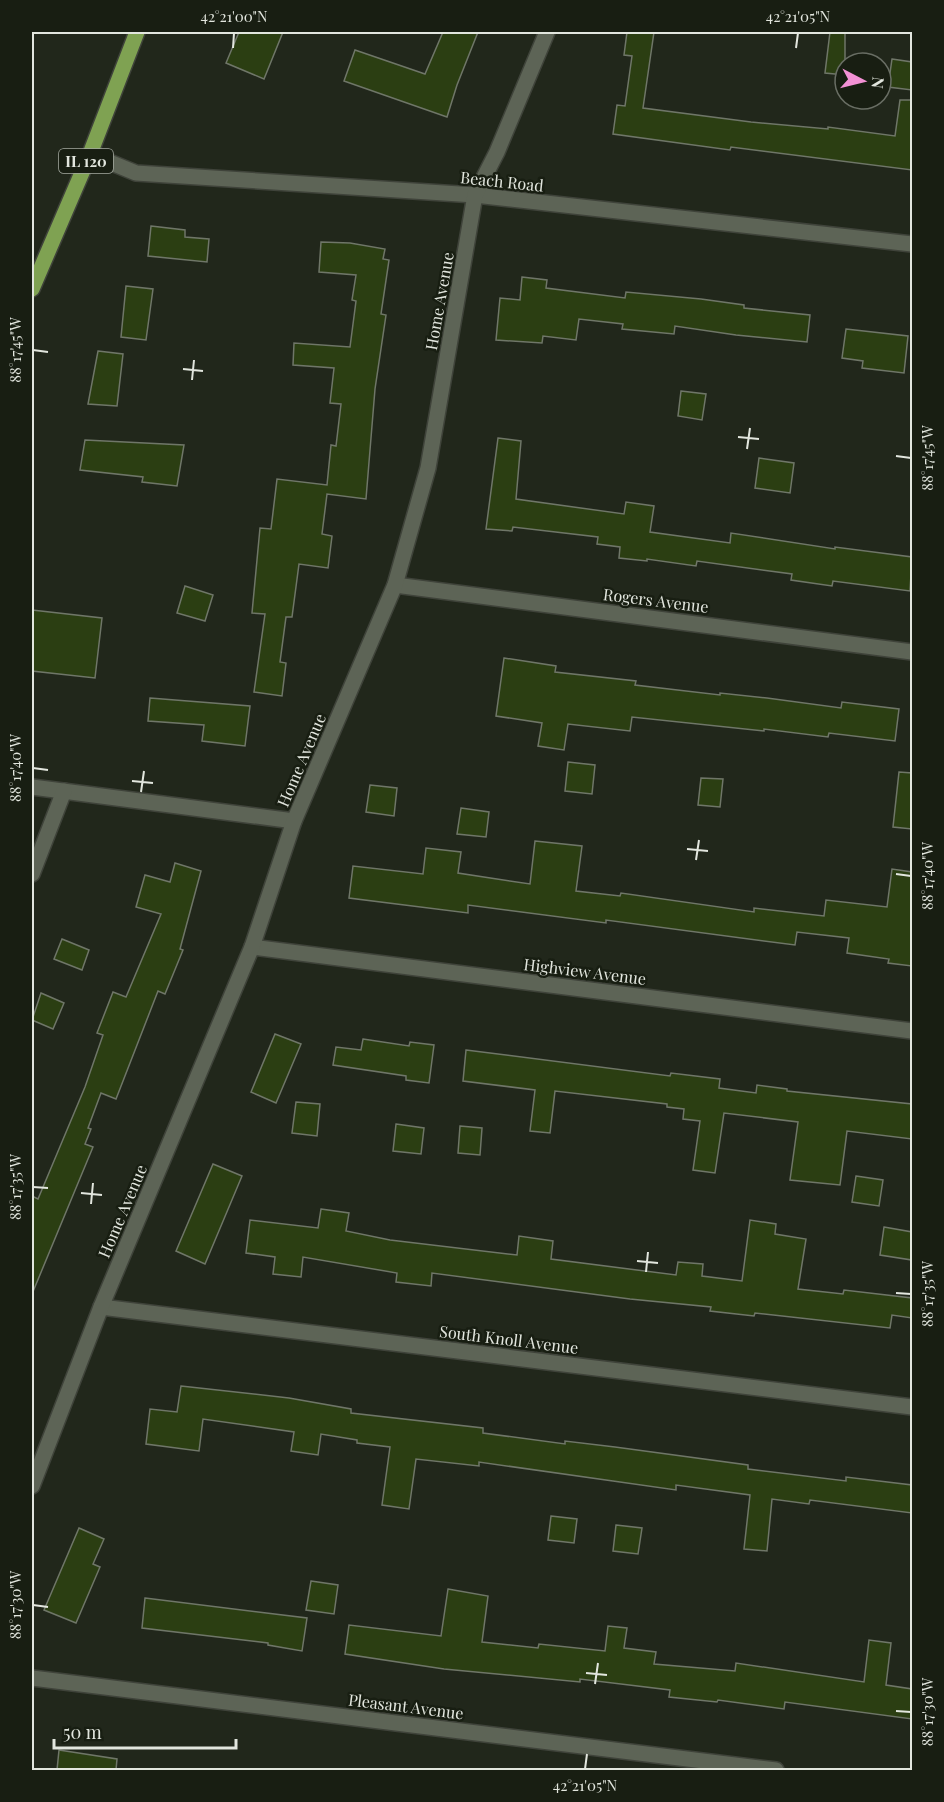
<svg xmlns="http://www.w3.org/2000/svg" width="944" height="1802" font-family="'Playfair Display',serif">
  <rect width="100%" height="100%" fill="#21271b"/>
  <g fill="#2b3e12" stroke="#6f7668" stroke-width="1.5">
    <polygon points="239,32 283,32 264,79 226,63"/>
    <polygon points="443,32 478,32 457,85 447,117 344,81 355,50 425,74"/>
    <polygon points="627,32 654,32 643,108 751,122 828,129 828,127 895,136 900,100 912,100 912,170 731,147 730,150 613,134 617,105 625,106 632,56 624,55"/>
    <polygon points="830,32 845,32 845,75 825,73"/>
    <polygon points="892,59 912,62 912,90 888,87"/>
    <polygon points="151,226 185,230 185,237 209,239 207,262 148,256"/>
    <polygon points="321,242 350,243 385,249 383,259 389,260 381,314 386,315 375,389 366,499 327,494 322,534 332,536 328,568 299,564 292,617 286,617 280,662 286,663 282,696 254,692 265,614 252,613 260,528 271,529 277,479 327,485 331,445 336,446 341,404 330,403 334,368 293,365 294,343 350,347 356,301 352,300 356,275 319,272"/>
    <polygon points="522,277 547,280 546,288 625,298 626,292 701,299 744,305 744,308 810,315 807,342 736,335 675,326 674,334 622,329 623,324 579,319 576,340 543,336 542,343 496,340 500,298 520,300"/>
    <polygon points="126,286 153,289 146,340 121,337"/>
    <polygon points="846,329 908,336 904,373 862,368 863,361 842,358"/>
    <polygon points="98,351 123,354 117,406 88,404"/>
    <polygon points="681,391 706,394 702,420 678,416"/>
    <polygon points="498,438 521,441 516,499 624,514 626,502 654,506 650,532 730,543 731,533 835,549 835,547 912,557 910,591 833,581 832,586 791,580 792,574 697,561 696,566 647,559 647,561 619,558 620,547 597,544 598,537 513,527 512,531 486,529"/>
    <polygon points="85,440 184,445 177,486 142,482 143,477 80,470"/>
    <polygon points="759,458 794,463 790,493 755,488"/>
    <polygon points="185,586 213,595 205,621 177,613"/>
    <polygon points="32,610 102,618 95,678 32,671"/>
    <polygon points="504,658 556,666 555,672 636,681 635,685 720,695 720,693 767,698 841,708 842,702 899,709 895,741 829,733 828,737 764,729 764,731 632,717 630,731 568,724 564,750 538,746 542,723 496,716"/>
    <polygon points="150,698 250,706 245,746 202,741 204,725 148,721"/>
    <polygon points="568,762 595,765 592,794 565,791"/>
    <polygon points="899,772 912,773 912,829 893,827"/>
    <polygon points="701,778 723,779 720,807 698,805"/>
    <polygon points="370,785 397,788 394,816 366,812"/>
    <polygon points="461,808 489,812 486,837 457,834"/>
    <polygon points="535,841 582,846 576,891 620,896 621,893 754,912 754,908 824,916 826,900 887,907 892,869 912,872 912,966 888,963 889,959 847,953 849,938 797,932 795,945 606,920 606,923 468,905 468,913 349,898 353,866 423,874 426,848 461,852 458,873 530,884"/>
    <polygon points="175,863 201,871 180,949 183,950 165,994 158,991 116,1099 101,1093 88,1128 91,1129 85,1144 93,1147 32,1294 32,1196 38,1199 85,1087 103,1035 97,1033 113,992 126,997 161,914 136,907 145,875 170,882"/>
    <polygon points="62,939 89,950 82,970 54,959"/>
    <polygon points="41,993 64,1003 53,1029 32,1020"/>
    <polygon points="275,1034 301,1044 276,1103 251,1092"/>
    <polygon points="363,1039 409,1046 410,1042 434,1045 429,1083 406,1080 406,1076 333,1065 336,1047 361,1050"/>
    <polygon points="466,1050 670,1076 671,1073 720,1079 719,1088 756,1093 757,1085 787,1089 787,1091 912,1104 912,1139 847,1131 840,1185 790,1180 798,1122 724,1113 715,1173 693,1170 700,1121 683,1119 684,1109 667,1107 667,1104 555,1091 550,1133 530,1131 535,1090 463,1081"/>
    <polygon points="296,1102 320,1104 317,1136 292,1133"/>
    <polygon points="396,1124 424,1128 421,1154 393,1151"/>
    <polygon points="460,1126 482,1128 480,1155 458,1153"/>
    <polygon points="213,1164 242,1176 205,1264 176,1251"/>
    <polygon points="856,1176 883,1180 879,1206 852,1202"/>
    <polygon points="321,1209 349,1213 346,1231 390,1240 517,1255 519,1236 553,1241 551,1259 676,1275 678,1262 703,1264 702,1276 742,1281 750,1220 776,1224 775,1234 806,1239 798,1289 843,1294 844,1290 912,1298 912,1318 892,1315 890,1328 755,1313 754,1316 710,1311 711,1307 630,1299 432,1273 431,1286 396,1282 397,1273 303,1257 301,1277 273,1274 275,1257 246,1253 250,1220 318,1228"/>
    <polygon points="884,1227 912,1232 912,1260 880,1255"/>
    <polygon points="181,1386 289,1398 351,1409 351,1413 483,1428 483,1433 565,1444 565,1441 615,1447 748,1465 748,1469 846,1481 846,1477 912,1485 912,1513 810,1500 809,1504 772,1499 767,1551 744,1549 750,1495 676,1485 676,1490 479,1462 479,1466 416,1459 409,1509 382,1505 390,1447 357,1443 357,1440 321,1434 318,1455 291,1451 294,1432 203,1419 199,1451 146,1444 150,1409 177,1412"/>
    <polygon points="551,1516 577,1519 574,1543 548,1540"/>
    <polygon points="616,1525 642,1528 638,1554 613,1551"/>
    <polygon points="79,1528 104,1539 93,1564 100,1567 76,1623 44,1610"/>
    <polygon points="311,1581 338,1585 334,1614 306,1610"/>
    <polygon points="448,1589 488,1596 482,1642 538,1648 539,1644 605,1651 608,1626 627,1628 624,1648 656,1652 654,1664 735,1671 736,1663 864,1682 869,1640 891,1643 886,1685 912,1689 912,1719 785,1702 784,1709 718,1700 717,1702 669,1697 670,1690 580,1679 580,1682 444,1669 345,1654 349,1625 441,1636"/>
    <polygon points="145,1598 307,1618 302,1651 268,1645 268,1643 142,1628"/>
    <polygon points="59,1750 117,1759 116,1770 57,1770"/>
  </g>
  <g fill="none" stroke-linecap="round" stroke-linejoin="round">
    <defs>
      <g id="street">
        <polyline points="90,154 136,173 475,195 912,244"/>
        <polyline points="395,585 912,652"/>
        <polyline points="32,787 294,821"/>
        <polyline points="32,874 64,791"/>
        <polyline points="252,947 912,1031"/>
        <polyline points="101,1307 912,1407"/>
        <polyline points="32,1486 101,1307 252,947 294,821 395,585 428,468 475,195 497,152 547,32"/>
        <polyline points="32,1678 776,1770"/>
      </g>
      <polyline id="primary" points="32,289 90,154 137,32"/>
    </defs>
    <use href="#street" stroke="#3f433a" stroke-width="18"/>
    <use href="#primary" stroke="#3f433a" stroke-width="18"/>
    <use href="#street" stroke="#5d6456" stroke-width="15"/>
    <use href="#primary" stroke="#7fa252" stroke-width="15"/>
  </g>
  <path fill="none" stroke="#e2e6de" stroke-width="2" d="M233 48 234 33M796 48 798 33M33 350 48 352M183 369 203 371M192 380 194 360M738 437 759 439M747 449 750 428M896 456 911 458M33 768 48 770M132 781 153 783M141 792 144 771M687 849 708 851M696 860 699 840M896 874 911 876M33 1187 48 1188M81 1193 102 1195M91 1204 93 1183M637 1261 658 1263M646 1272 648 1252M896 1293 911 1294M33 1605 48 1607M586 1673 607 1675M595 1684 598 1663M896 1711 911 1712M585 1769 587 1754"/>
  <g text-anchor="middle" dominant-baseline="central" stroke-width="5" stroke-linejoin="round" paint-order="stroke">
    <rect fill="#181e12" stroke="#a5aaa1" stroke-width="1.5" x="59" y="149" width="54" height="24" rx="4.5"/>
    <g font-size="15" font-weight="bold" fill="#e2e6de">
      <text x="86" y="161">IL 120</text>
    </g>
    <g font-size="16" fill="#e2e6de" stroke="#181e12">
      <text transform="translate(502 181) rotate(6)">Beach Road</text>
      <text transform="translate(439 301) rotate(-80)">Home Avenue</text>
      <text transform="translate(656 600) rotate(7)">Rogers Avenue</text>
      <text transform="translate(301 760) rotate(-67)">Home Avenue</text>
      <text transform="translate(585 971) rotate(7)">Highview Avenue</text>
      <text transform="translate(122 1211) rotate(-67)">Home Avenue</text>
      <text transform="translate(509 1339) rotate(7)">South Knoll Avenue</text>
      <text transform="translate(406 1706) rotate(7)">Pleasant Avenue</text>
    </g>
  </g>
  <rect width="944" height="1802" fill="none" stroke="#181e12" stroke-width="66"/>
  <g transform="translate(863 81) rotate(97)"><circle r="28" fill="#181e12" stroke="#696e64" stroke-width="1.5"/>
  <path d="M0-4.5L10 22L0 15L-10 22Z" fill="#f391d5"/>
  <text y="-9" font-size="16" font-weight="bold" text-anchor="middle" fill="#e2e6de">N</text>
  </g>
  <path d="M54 1739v9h182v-9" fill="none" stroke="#e2e6de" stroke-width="3"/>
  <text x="63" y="1739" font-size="18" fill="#e2e6de" stroke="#181e12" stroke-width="4.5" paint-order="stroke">50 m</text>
  <rect x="33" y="33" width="878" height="1736" fill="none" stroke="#e2e6de" stroke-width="2"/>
  <g font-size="15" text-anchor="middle" fill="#e2e6de">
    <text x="234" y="22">42°21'00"N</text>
    <text x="798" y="22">42°21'05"N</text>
    <text transform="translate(16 350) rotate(-90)" y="5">88°17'45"W</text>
    <text transform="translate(928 458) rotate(-90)" y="5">88°17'45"W</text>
    <text transform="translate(16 768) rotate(-90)" y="5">88°17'40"W</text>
    <text transform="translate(928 876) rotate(-90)" y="5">88°17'40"W</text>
    <text transform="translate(16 1187) rotate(-90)" y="5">88°17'35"W</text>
    <text transform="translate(928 1294) rotate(-90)" y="5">88°17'35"W</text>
    <text transform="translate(16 1605) rotate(-90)" y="5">88°17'30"W</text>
    <text transform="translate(928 1712) rotate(-90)" y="5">88°17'30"W</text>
    <text x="585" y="1791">42°21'05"N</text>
  </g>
</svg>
